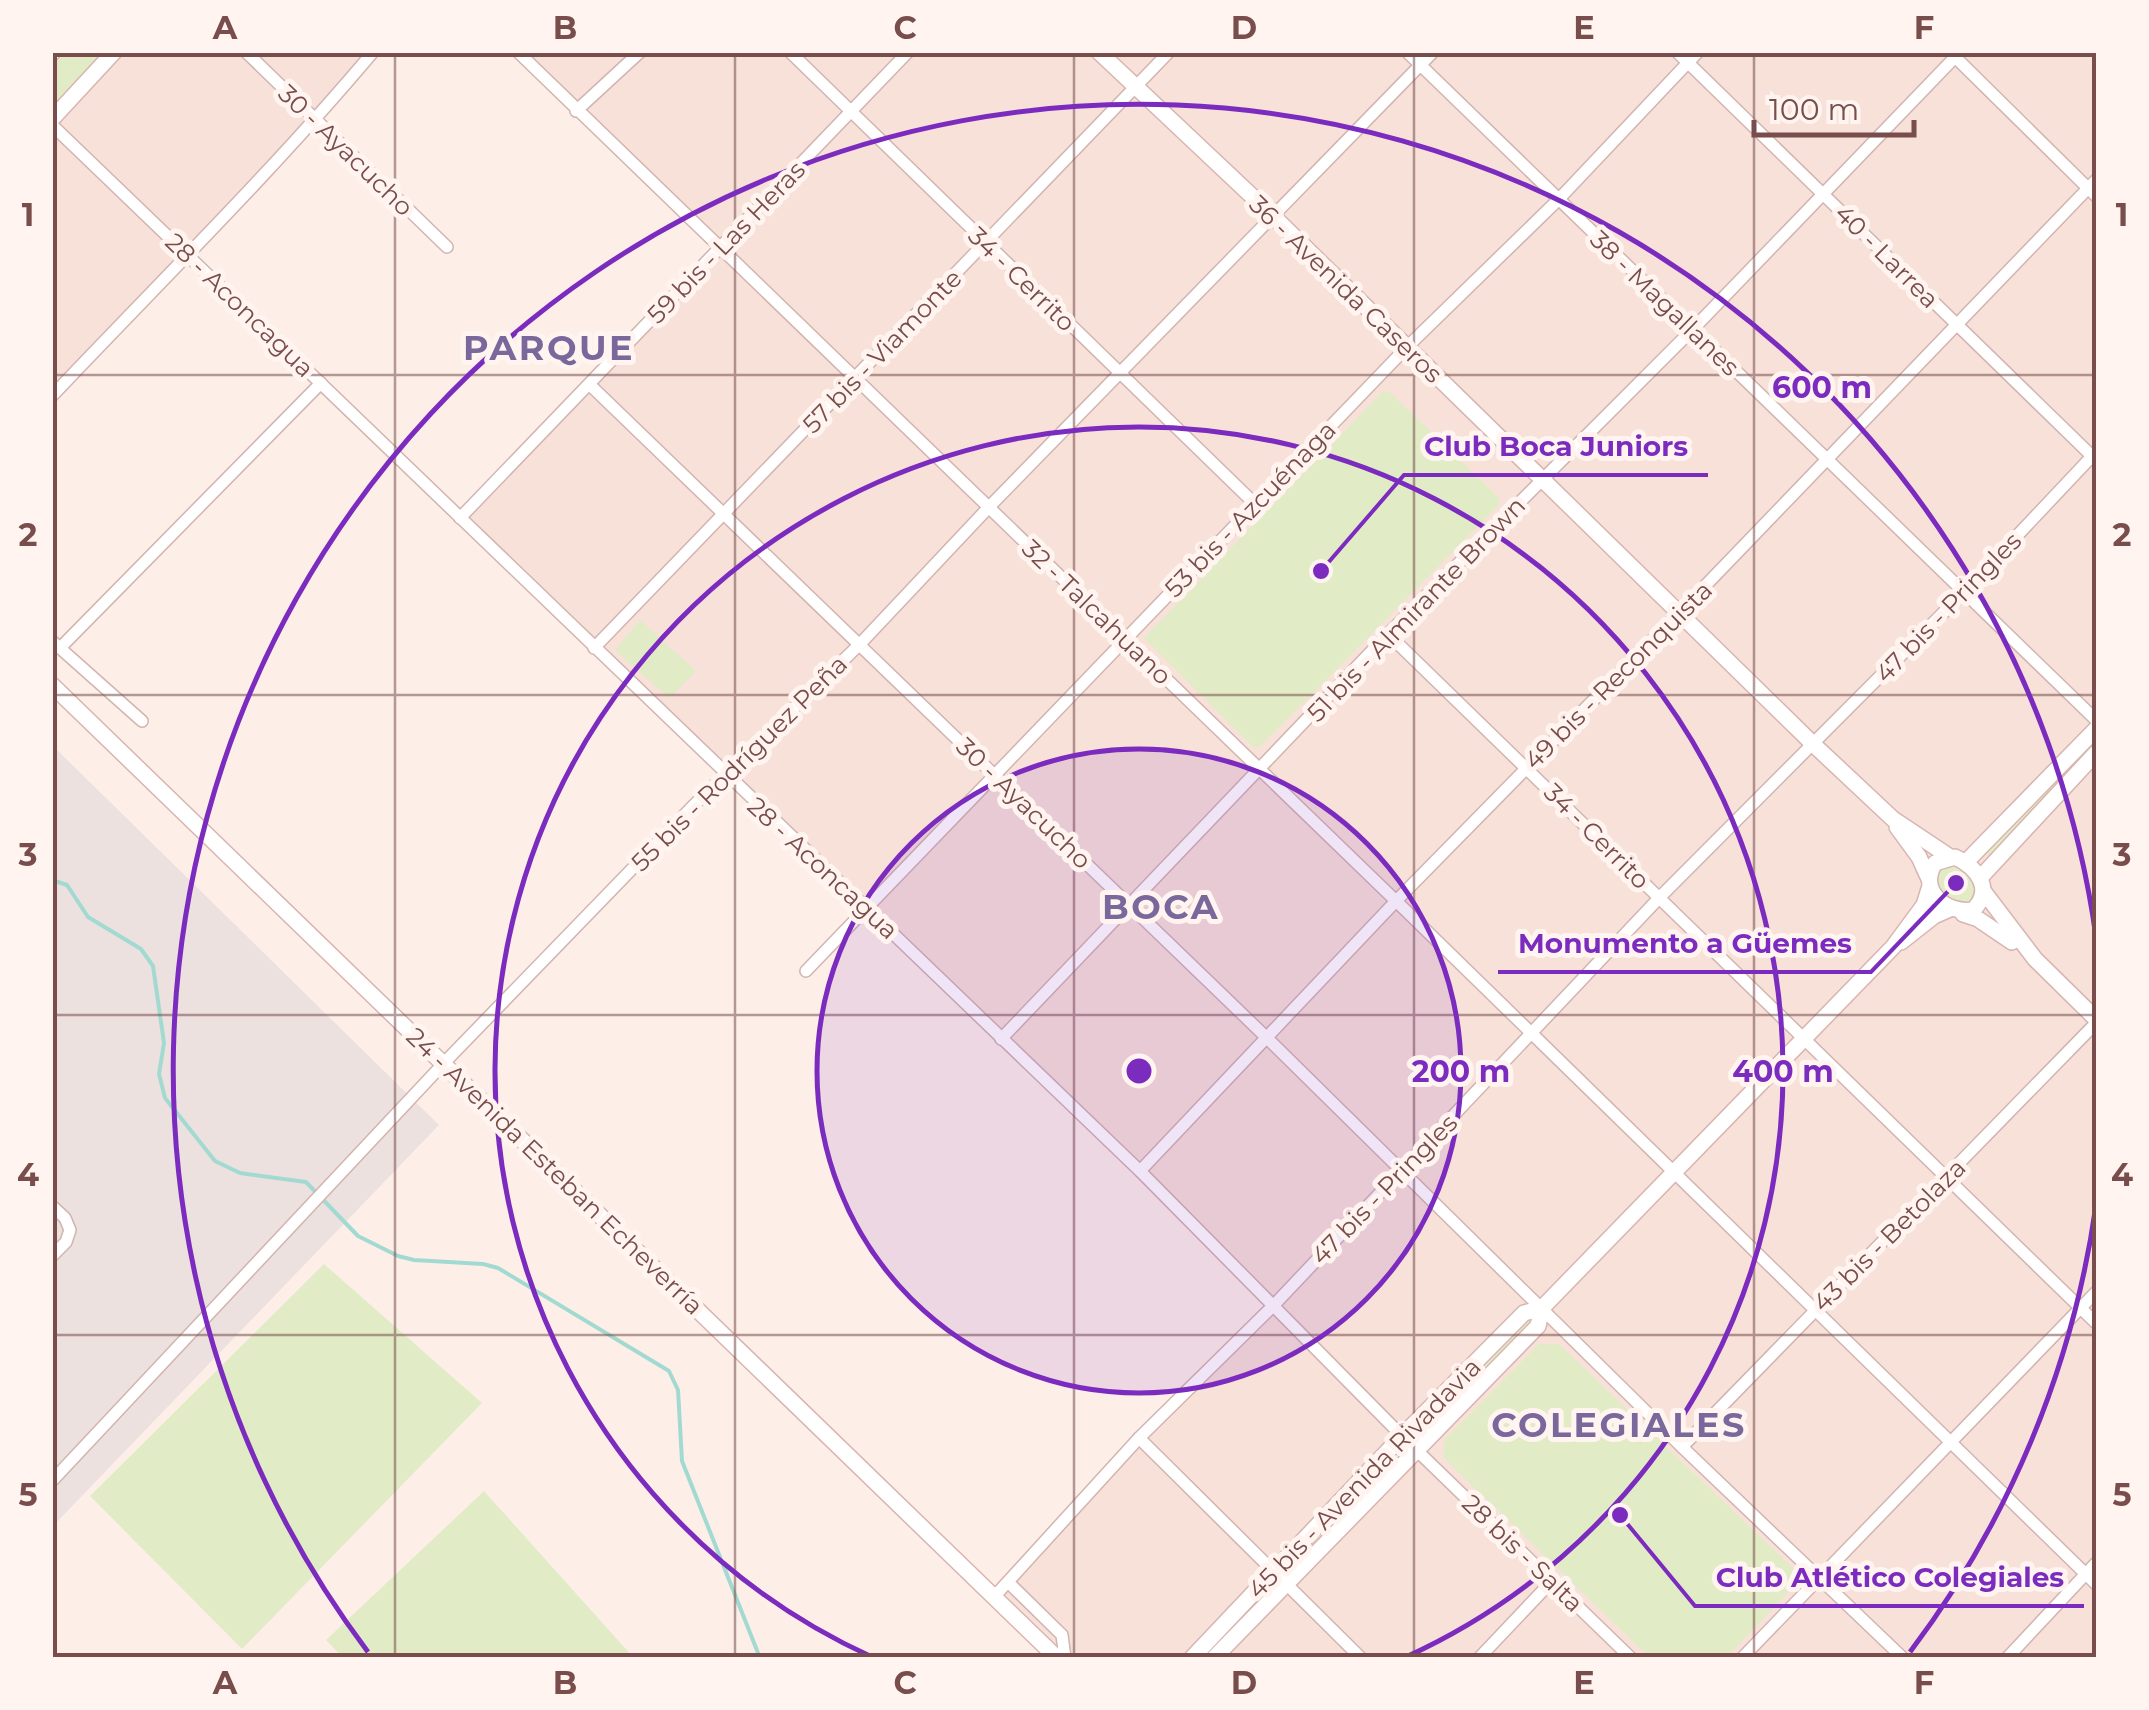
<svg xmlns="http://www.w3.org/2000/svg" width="2149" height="1710" font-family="Montserrat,sans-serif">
  <rect width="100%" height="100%" fill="#fdefe8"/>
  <g fill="#f7e1d9">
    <polygon points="53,53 373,53 53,396"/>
    <polygon points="518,53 2096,53 2096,1657 1057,1657 993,1598 1139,1438 1274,1305 460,518 720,246"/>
  </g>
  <polygon fill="#ece1df" points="52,745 439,1125 53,1526 52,1526"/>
  <g fill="#e1ecc6">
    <polygon points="63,53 106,53 52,108 52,63"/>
    <polygon points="1389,391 1499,498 1499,505 1260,747 1253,747 1144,638 1382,392"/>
    <polygon points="640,620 696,671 669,698 615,650"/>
    <polygon points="2093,742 2096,745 1989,856 1986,853"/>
    <polygon points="1952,863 1969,873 1977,889 1971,902 1955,904 1939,891 1937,874 1941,866"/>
    <polygon points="324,1264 482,1403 242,1649 90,1496"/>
    <polygon points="1529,1318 1533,1321 1417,1438 1413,1435"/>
    <polygon points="1539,1344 1559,1344 1798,1573 1799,1581 1727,1657 1649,1657 1443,1457 1445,1439"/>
    <polygon points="1400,1449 1403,1452 1290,1571 1286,1568"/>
    <polygon points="484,1491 633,1657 342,1657 326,1640"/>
  </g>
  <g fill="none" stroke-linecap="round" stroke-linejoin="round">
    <polyline stroke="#a2dad1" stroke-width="4" points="52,880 67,885 88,917 141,949 153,966 164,1043 159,1074 165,1098 215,1161 240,1173 306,1182 358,1236 398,1256 414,1260 483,1264 498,1268 669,1371 678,1390 682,1461 760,1658"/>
    <defs>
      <g id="street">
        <polyline points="246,52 447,247"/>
        <polyline points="518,52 1396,901 2096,1584"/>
        <polyline points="790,52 1255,504"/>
        <polyline points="1407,52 2096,720"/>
        <polyline points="1677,52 2096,460"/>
        <polyline points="1950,52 2096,196"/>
        <polyline points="576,111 640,52"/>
        <polyline points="52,125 1140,1171 1402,1436 1631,1658"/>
        <polyline points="590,385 1267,1038 1682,1447 1903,1658"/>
        <path d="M52 396C160 282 272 172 373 52"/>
        <polyline points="460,518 908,52"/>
        <polyline points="1388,634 2096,1323"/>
        <polyline points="52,641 142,721"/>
        <polyline points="60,648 321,383"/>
        <polyline points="594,648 1169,52"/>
        <polyline points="806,971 1406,348 1558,200 1698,52"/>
        <polyline points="1001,1039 1388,634 1693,329 1960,52"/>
        <polyline points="1140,1171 1396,901 1678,614 2096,180"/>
        <polyline points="52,1206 65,1218 70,1230 66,1242 52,1256"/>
        <polyline points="1139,1438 1361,1658"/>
        <polyline points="1682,1447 2096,1023"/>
        <polyline points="52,1481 444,1063 693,806 860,644 989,507 1433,52"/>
        <polyline points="1009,1583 1062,1635 1065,1658"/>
        <polyline points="993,1598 1139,1438 1274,1305 1660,897 1964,592 2096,452"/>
        <polyline points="1479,1658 1552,1581"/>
        <polyline points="1742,1658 2096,1292"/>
        <polyline points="2007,1658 2096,1563"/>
      </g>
      <g id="secondary">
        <polyline points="1099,52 1273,216 1813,744 1893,819 1950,857"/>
        <polyline points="52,53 53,52"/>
        <polyline points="52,119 114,52"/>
        <polyline points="52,685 1057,1658"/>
        <polyline points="1897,827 1919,857 1929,879"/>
        <path d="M1955 857C1978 868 1994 890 1973 910 1945 914 1918 890 1935 863Z"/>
        <polyline points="1966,862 2096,729"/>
        <polyline points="1980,878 2096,753"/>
        <polyline points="1984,892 2035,959 2096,1019"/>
        <polyline points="1963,914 1978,919 2012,942"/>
        <polyline points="1901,942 1934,916 1950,909"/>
        <polyline points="1192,1658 1402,1436 1524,1313 1542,1308"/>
        <polyline points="1214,1658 1538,1326 1542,1308 1893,947 1924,905 1930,886"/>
      </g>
    </defs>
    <use href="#street" stroke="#d2b4b0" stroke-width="14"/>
    <use href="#secondary" stroke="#d8b5b0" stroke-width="18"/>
    <use href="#street" stroke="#fff" stroke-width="11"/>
    <use href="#secondary" stroke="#fff" stroke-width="15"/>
  </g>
  <path fill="none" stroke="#784d4b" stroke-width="2.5" stroke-opacity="0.55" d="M395 52V1658M735 52V1658M1074 52V1658M1414 52V1658M1754 52V1658M52 375H2096M52 695H2096M52 1015H2096M52 1335H2096"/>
  <circle cx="1139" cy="1071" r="322" fill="#7b2cbf" fill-opacity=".12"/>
  <g fill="none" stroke="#7b2cbf" stroke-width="5">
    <circle cx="1139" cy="1071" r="322"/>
    <path d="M872 1657A644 644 0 1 1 1406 1657"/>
    <path d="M2096 1205A966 966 0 0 1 1910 1652M368 1652A966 966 0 1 1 2096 937"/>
  </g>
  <g text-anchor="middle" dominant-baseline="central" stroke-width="10" stroke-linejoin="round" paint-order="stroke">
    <g font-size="25" fill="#784d4b" stroke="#fff4ef">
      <text transform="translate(346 150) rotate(44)">30 - Ayacucho</text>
      <text transform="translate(726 242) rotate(-46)">59 bis - Las Heras</text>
      <text transform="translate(1887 256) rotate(45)">40 - Larrea</text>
      <text transform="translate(1022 279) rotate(44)">34 - Cerrito</text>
      <text transform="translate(1346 289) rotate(44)">36 - Avenida Caseros</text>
      <text transform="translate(1665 303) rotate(44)">38 - Magallanes</text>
      <text transform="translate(240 305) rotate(44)">28 - Aconcagua</text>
      <text transform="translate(882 351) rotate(-46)">57 bis - Viamonte</text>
      <text transform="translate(1250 509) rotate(-46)">53 bis - Azcuénaga</text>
      <text transform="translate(1948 607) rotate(-46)">47 bis - Pringles</text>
      <text transform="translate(1416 609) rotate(-46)">51 bis - Almirante Brown</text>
      <text transform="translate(1097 612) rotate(44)">32 - Talcahuano</text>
      <text transform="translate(1618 675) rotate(-45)">49 bis - Reconquista</text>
      <text transform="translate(739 763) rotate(-45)">55 bis - Rodríguez Peña</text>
      <text transform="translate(1024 803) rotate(44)">30 - Ayacucho</text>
      <text transform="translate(1597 836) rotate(45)">34 - Cerrito</text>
      <text transform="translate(823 868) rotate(43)">28 - Aconcagua</text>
      <text transform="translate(555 1171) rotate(44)">24 - Avenida Esteban Echeverría</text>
      <text transform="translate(1384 1189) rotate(-46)">47 bis - Pringles</text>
      <text transform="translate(1889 1235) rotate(-45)">43 bis - Betolaza</text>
      <text transform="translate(1364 1478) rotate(-46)">45 bis - Avenida Rivadavia</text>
      <text transform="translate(1523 1553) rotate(44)">28 bis - Salta</text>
    </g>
    <g font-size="35" font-weight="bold" letter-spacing="2.5" fill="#7a679b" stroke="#fff4ef">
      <text x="549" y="347">PARQUE</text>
      <text x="1161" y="906">BOCA</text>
      <text x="1619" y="1424">COLEGIALES</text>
    </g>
  </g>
  <circle cx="1139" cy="1071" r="15" fill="#7b2cbf" stroke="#fff4ef" stroke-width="5"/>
  <g font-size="30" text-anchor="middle" font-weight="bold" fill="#7b2cbf" stroke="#fff4ef" stroke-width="10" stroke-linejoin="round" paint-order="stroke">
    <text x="1822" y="398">600 m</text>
    <text x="1461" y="1082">200 m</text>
    <text x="1783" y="1082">400 m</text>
  </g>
  <path fill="none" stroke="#7b2cbf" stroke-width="4" d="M1321 571L1404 475H1708M1956 883L1871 972H1498M1620 1515L1695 1606H2084"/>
  <g fill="#7b2cbf" stroke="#fff4ef" stroke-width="4">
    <circle cx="1321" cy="571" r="10"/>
    <circle cx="1956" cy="883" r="10"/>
    <circle cx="1620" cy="1515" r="10"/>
  </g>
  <g font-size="28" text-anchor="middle" font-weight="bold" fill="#7b2cbf" stroke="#fff4ef" stroke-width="10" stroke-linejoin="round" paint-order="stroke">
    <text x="1556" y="456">Club Boca Juniors</text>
    <text x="1685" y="953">Monumento a Güemes</text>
    <text x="1890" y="1587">Club Atlético Colegiales</text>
  </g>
  <rect width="2149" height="1710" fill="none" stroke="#fff4ef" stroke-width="110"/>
  <path d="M1754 120v15h160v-15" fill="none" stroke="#784d4b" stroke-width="5"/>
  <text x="1769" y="120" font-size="30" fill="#784d4b" stroke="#fff4ef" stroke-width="8" paint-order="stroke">100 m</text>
  <rect x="55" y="55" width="2039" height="1600" fill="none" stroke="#784d4b" stroke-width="4"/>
  <g font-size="32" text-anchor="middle" font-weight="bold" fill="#784d4b">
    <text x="225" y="39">A</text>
    <text x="565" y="39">B</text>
    <text x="905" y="39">C</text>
    <text x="1244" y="39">D</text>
    <text x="1584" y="39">E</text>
    <text x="1924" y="39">F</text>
    <text x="28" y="226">1</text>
    <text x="2122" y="226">1</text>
    <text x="28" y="546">2</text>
    <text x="2122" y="546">2</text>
    <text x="28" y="866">3</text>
    <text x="2122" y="866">3</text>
    <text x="28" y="1186">4</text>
    <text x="2122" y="1186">4</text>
    <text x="28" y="1506">5</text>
    <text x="2122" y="1506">5</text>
    <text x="225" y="1694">A</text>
    <text x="565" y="1694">B</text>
    <text x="905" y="1694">C</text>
    <text x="1244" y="1694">D</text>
    <text x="1584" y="1694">E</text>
    <text x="1924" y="1694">F</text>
  </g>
</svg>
